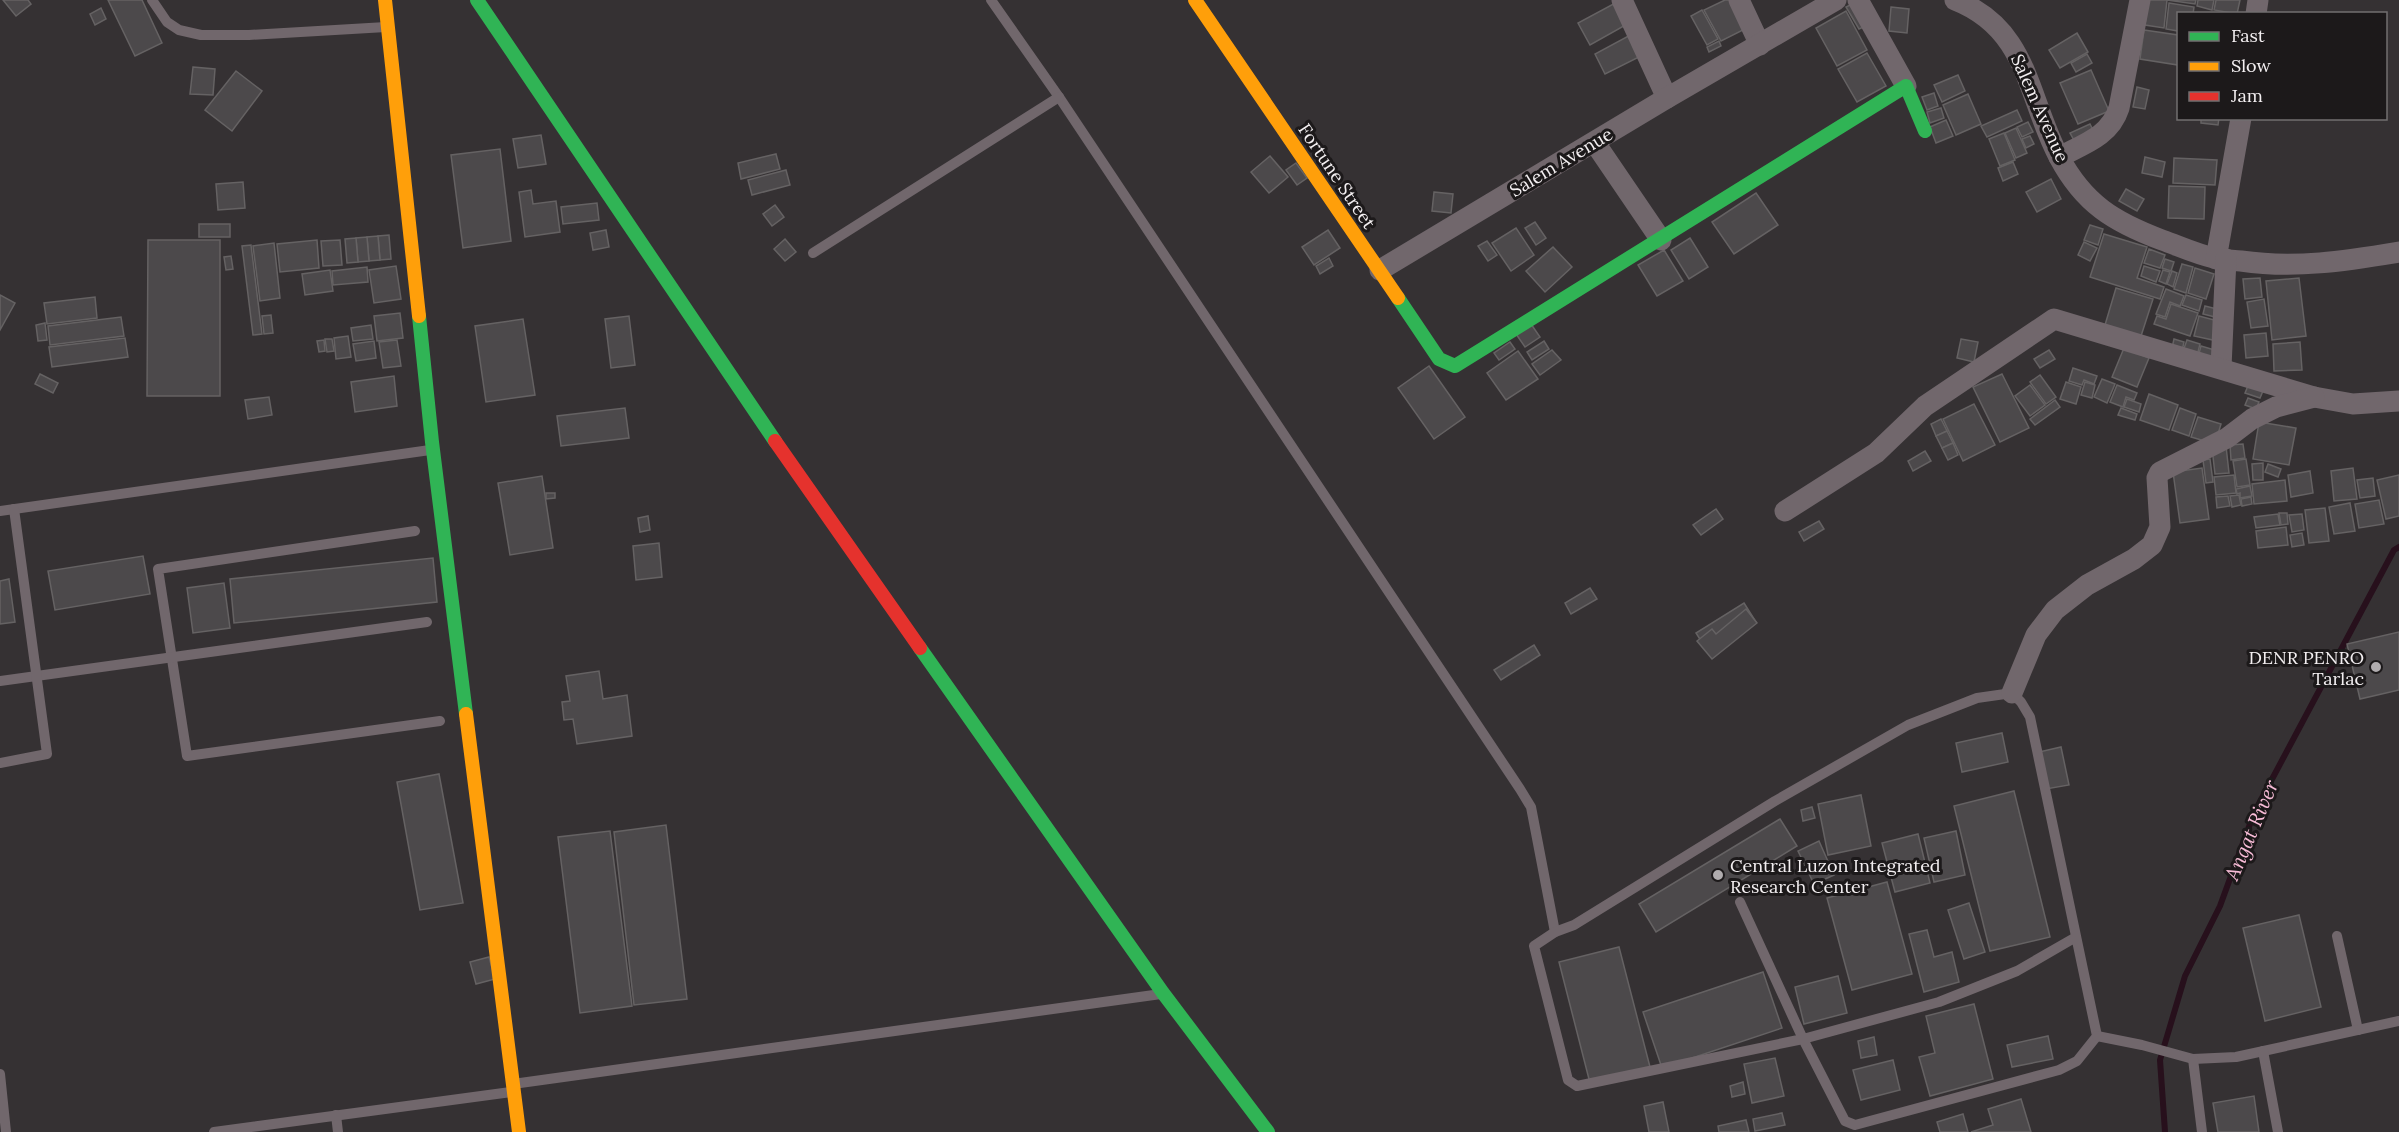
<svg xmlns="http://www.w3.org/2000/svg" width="2399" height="1132" font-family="Lora,serif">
  <rect width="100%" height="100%" fill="#353133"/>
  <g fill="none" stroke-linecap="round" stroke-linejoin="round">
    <polyline stroke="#27101c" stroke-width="6" points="2165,1132 2160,1060 2185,976 2220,906 2254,813 2394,550 2399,547"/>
  </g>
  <g fill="#4c494b" stroke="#656263" stroke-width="1.5">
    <polygon points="3,0 28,0 31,4 16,16"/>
    <polygon points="108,0 142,0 162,43 135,56"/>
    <polygon points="1725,0 1735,0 1749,27 1721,41 1704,10"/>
    <polygon points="2148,0 2196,0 2195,4 2167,0 2164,28 2145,25"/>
    <polygon points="2198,0 2214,0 2212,10 2197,6"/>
    <polygon points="2216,0 2240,0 2237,14 2214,10"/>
    <polygon points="1619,1 1631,22 1590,45 1578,23"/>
    <polygon points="1854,3 1866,26 1859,29 1846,7"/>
    <polygon points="2169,3 2194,7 2193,14 2178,14 2178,31 2166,29"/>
    <polygon points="1891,7 1909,9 1907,33 1889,31"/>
    <polygon points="101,8 106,19 95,25 90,14"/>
    <polygon points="1702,10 1718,39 1707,45 1691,16"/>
    <polygon points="1846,11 1867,50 1837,66 1816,28"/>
    <polygon points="2144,30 2178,35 2178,65 2140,59"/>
    <polygon points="1634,33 1645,54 1605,74 1595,54"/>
    <polygon points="2077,33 2088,52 2060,68 2049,50"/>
    <polygon points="1719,41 1721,46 1709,52 1707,47"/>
    <polygon points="1867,53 1886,86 1857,102 1838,69"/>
    <polygon points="2087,54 2092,63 2076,72 2071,63"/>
    <polygon points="193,67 215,69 213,95 190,94"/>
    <polygon points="2091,70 2109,111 2078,124 2060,83"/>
    <polygon points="236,71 262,91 232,131 205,110"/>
    <polygon points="1958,75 1965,91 1942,102 1934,85"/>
    <polygon points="2137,87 2149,90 2145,109 2133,107"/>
    <polygon points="1934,93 1938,106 1927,110 1922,97"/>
    <polygon points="1968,94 1981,124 1956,135 1943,105"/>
    <polygon points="1941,108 1944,118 1930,123 1927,112"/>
    <polygon points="2017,110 2022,121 1987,137 1981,126"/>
    <polygon points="2201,118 2219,118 2218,125 2201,123"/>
    <polygon points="1946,120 1953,136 1936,143 1930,127"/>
    <polygon points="2028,122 2033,132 2022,137 2017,127"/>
    <polygon points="2090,124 2094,132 2075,142 2070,133"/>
    <polygon points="2016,128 2027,153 2016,158 2005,133"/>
    <polygon points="2004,133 2015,160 2000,166 1989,139"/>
    <polygon points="541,135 546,164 518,168 513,139"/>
    <polygon points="2030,136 2034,144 2026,148 2022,139"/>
    <polygon points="500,149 511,241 463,248 451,155"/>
    <polygon points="776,154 780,169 741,179 738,163"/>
    <polygon points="1270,156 1288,177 1269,193 1251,172"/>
    <polygon points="2145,157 2165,162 2162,177 2142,173"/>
    <polygon points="2174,158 2217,160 2215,185 2173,183"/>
    <polygon points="2013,162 2018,174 2003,181 1998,168"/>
    <polygon points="1296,163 1307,178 1297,185 1286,170"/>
    <polygon points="786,170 790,185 752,195 748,180"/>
    <polygon points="2051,179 2061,199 2037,212 2026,192"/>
    <polygon points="243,182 245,208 218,210 216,184"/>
    <polygon points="2169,186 2205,187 2204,219 2168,218"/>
    <polygon points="2126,189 2144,199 2137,211 2119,201"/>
    <polygon points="531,190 533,204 556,201 560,232 525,237 519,192"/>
    <polygon points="1434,192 1453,194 1451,213 1432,211"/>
    <polygon points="1756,193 1778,225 1734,254 1712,222"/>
    <polygon points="597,203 599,220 563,224 561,207"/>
    <polygon points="775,205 784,217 772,226 763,214"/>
    <polygon points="1535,222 1546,238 1536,245 1525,228"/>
    <rect x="199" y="224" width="31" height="13"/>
    <polygon points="2090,225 2103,229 2098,245 2084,240"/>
    <polygon points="1516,228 1534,255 1511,271 1492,243"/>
    <polygon points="606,230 609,247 593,250 590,233"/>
    <polygon points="1328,230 1340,248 1314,265 1302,247"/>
    <polygon points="2104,234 2147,247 2137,278 2164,287 2160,299 2090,277"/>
    <polygon points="389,235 391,259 380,260 378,236"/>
    <polygon points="378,236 380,260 369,261 367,237"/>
    <polygon points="367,237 369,261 358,262 356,238"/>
    <polygon points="356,238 358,262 347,263 345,239"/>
    <polygon points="1690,238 1708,267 1689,279 1671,250"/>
    <polygon points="785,239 796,252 785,261 774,249"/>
    <polygon points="148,240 220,240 220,396 147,396"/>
    <polygon points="317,240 319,268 280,272 277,244"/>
    <polygon points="340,240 342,265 323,266 321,241"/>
    <polygon points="1487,241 1497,255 1488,261 1478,246"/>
    <polygon points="2084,242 2097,248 2090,261 2078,255"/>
    <polygon points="274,243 280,298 260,301 253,246"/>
    <polygon points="251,245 262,334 253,335 242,246"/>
    <polygon points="1553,247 1572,267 1545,292 1526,271"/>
    <polygon points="2149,249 2165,255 2160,268 2144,263"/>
    <polygon points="1664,250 1683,281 1657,296 1638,265"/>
    <polygon points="231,256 233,269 226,270 224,257"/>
    <polygon points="1329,258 1333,266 1320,274 1316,266"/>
    <polygon points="2165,259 2174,262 2171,271 2162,268"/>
    <polygon points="2182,264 2193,267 2186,293 2174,289"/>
    <polygon points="396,266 401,299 374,303 369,270"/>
    <polygon points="2144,266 2160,271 2156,282 2141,276"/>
    <polygon points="367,267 368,282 333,285 332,271"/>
    <polygon points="2195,268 2214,274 2206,299 2188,293"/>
    <polygon points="330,270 333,291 305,295 302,274"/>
    <polygon points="2163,270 2170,272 2166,284 2159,281"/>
    <polygon points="2172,271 2177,273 2173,287 2167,284"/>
    <polygon points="2260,278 2262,297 2245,299 2243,279"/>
    <polygon points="2299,278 2306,336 2272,340 2266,281"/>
    <polygon points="2116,288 2153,299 2141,336 2105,325"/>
    <polygon points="2166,289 2184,296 2180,306 2170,302 2165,317 2156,314"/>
    <polygon points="0,295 15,303 0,330"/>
    <polygon points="2186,295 2202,300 2199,311 2182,305"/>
    <polygon points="95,297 97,318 47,324 44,303"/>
    <polygon points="2264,299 2268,326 2251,328 2247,302"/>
    <polygon points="2171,304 2198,313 2190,336 2154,324 2157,316 2166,319"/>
    <polygon points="2205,306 2217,309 2215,317 2203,314"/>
    <polygon points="400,313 403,338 377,341 374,316"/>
    <polygon points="271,315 273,333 264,334 262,316"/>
    <polygon points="629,316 635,365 611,368 605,319"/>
    <polygon points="2199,316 2218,321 2213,340 2194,336"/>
    <polygon points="121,317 124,336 50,345 48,326"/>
    <polygon points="523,319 535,395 486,402 475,326"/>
    <polygon points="45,323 47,340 38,341 36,325"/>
    <polygon points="1531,324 1540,337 1525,347 1516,334"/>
    <polygon points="371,325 373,339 353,341 351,328"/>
    <polygon points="2266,333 2268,356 2246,358 2244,335"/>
    <polygon points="348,336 351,357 336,359 334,338"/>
    <polygon points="125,338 128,357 52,367 49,347"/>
    <polygon points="325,339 332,339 334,351 327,352"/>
    <polygon points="1961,339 1978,342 1974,362 1957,358"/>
    <polygon points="2174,339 2184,342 2182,351 2172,348"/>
    <polygon points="324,340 325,351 319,352 317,341"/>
    <polygon points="397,340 401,366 383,368 379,342"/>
    <polygon points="2187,340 2200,344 2197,356 2183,351"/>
    <polygon points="374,341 376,358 356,361 353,344"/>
    <polygon points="1544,341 1549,349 1532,360 1527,352"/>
    <polygon points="1510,342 1515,349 1499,360 1494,353"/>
    <polygon points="2300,342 2302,370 2274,371 2273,344"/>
    <polygon points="2201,346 2218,351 2215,362 2198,357"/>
    <polygon points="2124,348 2149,358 2137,387 2112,377"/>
    <polygon points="1552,350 1561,360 1540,375 1532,364"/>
    <polygon points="2049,350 2055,359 2040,368 2034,359"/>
    <polygon points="1518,351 1538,379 1506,400 1487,373"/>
    <polygon points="1429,366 1465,417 1434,439 1398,388"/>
    <polygon points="2073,368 2097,376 2094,384 2084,380 2082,385 2069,381"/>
    <polygon points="40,374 58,383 53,393 35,384"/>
    <polygon points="2002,374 2029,428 2000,442 1973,387"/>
    <polygon points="2040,375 2056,397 2046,404 2030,382"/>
    <polygon points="394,376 397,406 355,412 351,382"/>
    <polygon points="2102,379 2115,384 2107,403 2094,397"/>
    <polygon points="2250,381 2265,386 2260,398 2245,393"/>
    <polygon points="2066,382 2081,387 2076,404 2060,399"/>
    <polygon points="2085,382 2095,385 2092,398 2081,395"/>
    <polygon points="2030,385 2045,405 2030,416 2015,396"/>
    <polygon points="2117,385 2137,393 2134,400 2126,397 2123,407 2110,402"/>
    <polygon points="2149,394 2178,405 2169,430 2140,420"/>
    <polygon points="269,397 272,415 248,419 245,400"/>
    <polygon points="2248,398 2259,402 2256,409 2245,405"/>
    <polygon points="2127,399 2141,404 2139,412 2124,407"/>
    <polygon points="2055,400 2060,407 2035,425 2030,419"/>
    <polygon points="1974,404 1995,445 1963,461 1943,419"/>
    <polygon points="625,408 629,438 561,446 557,416"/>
    <polygon points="2121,408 2137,414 2135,420 2118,415"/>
    <polygon points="2180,408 2196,414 2189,436 2172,430"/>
    <polygon points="2198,417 2221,424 2215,444 2191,437"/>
    <polygon points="1941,419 1947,431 1936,436 1931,424"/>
    <polygon points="2259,422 2296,428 2289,465 2253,459"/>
    <polygon points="1947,431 1953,443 1942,448 1936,436"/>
    <polygon points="1953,443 1958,455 1948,460 1942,448"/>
    <polygon points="2243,444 2245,458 2231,460 2230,445"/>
    <polygon points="2226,446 2229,473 2215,474 2212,448"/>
    <polygon points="1925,451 1931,461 1913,471 1908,461"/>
    <polygon points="2210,459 2213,482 2206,483 2203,460"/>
    <polygon points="2246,459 2250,485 2237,487 2233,461"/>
    <polygon points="2263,463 2263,480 2253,480 2252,464"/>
    <polygon points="2268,464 2281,469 2278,477 2265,472"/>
    <polygon points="2202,468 2209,519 2180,523 2173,472"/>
    <polygon points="2353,468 2357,499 2334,501 2331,471"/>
    <polygon points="2310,471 2313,493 2291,497 2288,475"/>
    <polygon points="2234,475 2236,493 2216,495 2214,477"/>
    <polygon points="2399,475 2399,516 2386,519 2377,480"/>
    <polygon points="542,476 553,548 510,555 498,483"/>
    <polygon points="2373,478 2375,496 2360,498 2357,480"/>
    <polygon points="2285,480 2287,501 2254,504 2252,484"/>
    <polygon points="2250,486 2252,496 2240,498 2240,493 2237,494 2236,489"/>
    <polygon points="546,493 555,493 555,498 546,499"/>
    <polygon points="2239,495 2241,505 2232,507 2230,496"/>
    <polygon points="2228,496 2230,506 2217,508 2216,497"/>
    <polygon points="2251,497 2252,504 2242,506 2241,499"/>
    <polygon points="2379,500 2384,524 2359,528 2355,504"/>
    <polygon points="2350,503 2355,531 2334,534 2329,507"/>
    <polygon points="2325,508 2329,541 2309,543 2305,510"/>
    <polygon points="1716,509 1723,519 1701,535 1693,525"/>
    <polygon points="2279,513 2287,513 2288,524 2281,525"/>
    <polygon points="2278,514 2280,525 2256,528 2254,517"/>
    <polygon points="2302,514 2304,530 2292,532 2289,515"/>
    <polygon points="648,516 650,530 640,532 638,518"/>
    <polygon points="1819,521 1824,529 1804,541 1799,532"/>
    <polygon points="2286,527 2288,545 2258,548 2256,531"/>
    <polygon points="2302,533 2304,545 2292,547 2290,535"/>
    <polygon points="659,543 662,577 636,580 633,546"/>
    <polygon points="143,556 150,594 55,610 48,571"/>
    <polygon points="433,558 437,602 234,623 230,579"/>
    <polygon points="9,579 15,622 0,624 0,581"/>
    <polygon points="224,583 230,628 193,633 187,588"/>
    <polygon points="1590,588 1597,599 1571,614 1565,603"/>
    <polygon points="1744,603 1756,622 1708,652 1696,633"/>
    <polygon points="1746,609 1757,623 1712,659 1697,641 1712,629 1716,634"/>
    <polygon points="2399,632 2399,690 2360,699 2347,644"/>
    <polygon points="1534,645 1540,655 1501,680 1494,670"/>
    <polygon points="599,671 603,699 627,695 632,736 577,744 573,719 564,720 562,702 570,701 566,676"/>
    <polygon points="2002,733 2008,762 1962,772 1956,743"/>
    <polygon points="2061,747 2069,785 2046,789 2039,752"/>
    <polygon points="439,774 463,903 420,910 397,782"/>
    <polygon points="2014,791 2050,937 1990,951 1954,806"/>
    <polygon points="1861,795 1871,846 1828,855 1818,804"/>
    <polygon points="1812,807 1815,818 1803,821 1801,810"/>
    <polygon points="1780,819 1797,846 1656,932 1639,904"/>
    <polygon points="666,825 687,999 634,1005 614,832"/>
    <polygon points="610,831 632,1006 580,1013 558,837"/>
    <polygon points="1956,831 1965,875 1934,882 1924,838"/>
    <polygon points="1918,834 1930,883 1895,892 1882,843"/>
    <polygon points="1819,841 1834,875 1814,884 1798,851"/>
    <polygon points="1887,882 1912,974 1852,990 1827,898"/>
    <polygon points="1969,903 1985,952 1964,959 1948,910"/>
    <polygon points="2299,915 2321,1007 2265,1021 2243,928"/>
    <polygon points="1927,930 1934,957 1952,952 1959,982 1924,992 1909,934"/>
    <polygon points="1619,947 1650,1067 1590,1083 1559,962"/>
    <polygon points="489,957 495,979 476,984 470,962"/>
    <polygon points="1763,972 1782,1028 1662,1068 1643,1012"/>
    <polygon points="1838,976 1847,1013 1804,1024 1795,987"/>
    <polygon points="1974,1004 1993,1079 1930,1096 1919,1057 1935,1053 1926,1016"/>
    <polygon points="2048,1036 2053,1059 2012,1067 2007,1045"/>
    <polygon points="1874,1037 1877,1055 1861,1058 1858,1041"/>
    <polygon points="1775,1058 1784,1096 1752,1103 1744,1064"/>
    <polygon points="1893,1060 1900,1090 1861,1100 1853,1070"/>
    <polygon points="1743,1082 1745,1094 1732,1097 1730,1086"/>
    <polygon points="2254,1096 2259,1132 2218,1132 2213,1103"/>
    <polygon points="2021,1099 2031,1132 1971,1132 1993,1125 1988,1109"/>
    <polygon points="1663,1102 1669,1132 1649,1132 1644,1106"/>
    <polygon points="1782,1113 1785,1125 1755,1131 1753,1119"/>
    <polygon points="1963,1114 1968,1132 1940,1132 1937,1122"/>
    <polygon points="1746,1120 1749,1132 1719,1132 1718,1126"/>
  </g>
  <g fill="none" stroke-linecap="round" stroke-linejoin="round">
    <g stroke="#71676c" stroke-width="10">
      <polyline points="152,0 167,22 179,30 201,35 249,35 386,27"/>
      <polyline points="991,0 1059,97 1520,789 1531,807 1555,932"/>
      <polyline points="813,253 1059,97"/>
      <polyline points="0,511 430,450"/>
      <polyline points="415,531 158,569 187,756 440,721"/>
      <polyline points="0,681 427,622"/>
      <polyline points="0,763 47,754 14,509"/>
      <polyline points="1740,902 1803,1039 1845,1121 1855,1125 2059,1070 2077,1061 2097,1036 2030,717 2021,702 2012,693 1977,698 1908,725 1775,801 1574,925 1555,932 1534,946 1568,1080 1577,1086 1803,1039 1939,1002 2017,971 2076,937"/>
      <polyline points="2337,936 2358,1030"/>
      <polyline points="2097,1036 2142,1045 2193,1059 2236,1057 2399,1021"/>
      <polyline points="2263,1051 2278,1132"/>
      <polyline points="2193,1059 2202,1132"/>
      <polyline points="0,1074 6,1132"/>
      <polyline points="513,1084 1161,994"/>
      <polyline points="336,1115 338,1132"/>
      <polyline points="214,1132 511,1092"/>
    </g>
    <g stroke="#71676c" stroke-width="21">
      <polyline points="1622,0 1667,98"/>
      <polyline points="1739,0 1760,45"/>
      <polyline points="1858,0 1906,86"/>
      <path d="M1955 0C2029 29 2027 97 2059 157 2084 204 2114 222 2162 240 2179 246 2196 254 2214 258 2222 260 2232 260 2241 261 2295 269 2345 261 2399 252"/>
      <polyline points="2256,14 2258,0"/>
      <polyline points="1595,143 1661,240"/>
      <path d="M2059 157C2084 144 2110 136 2119 108L2140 0"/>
      <polyline points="2216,259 2241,118"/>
      <polyline points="1380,270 1667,98 1836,0"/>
      <polyline points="2221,367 2226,259"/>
      <polyline points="1785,511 1876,453 1925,406 2054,319 2314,397 2353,404 2399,401"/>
      <polyline points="2012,693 2036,635 2055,610 2087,585 2134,559 2152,545 2160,527 2157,478 2160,472 2227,438 2252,419 2276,407 2314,397"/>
    </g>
    <g stroke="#30b455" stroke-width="14">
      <polyline points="477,0 775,441"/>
      <polyline points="1398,298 1439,359 1455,366 1906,86 1925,131"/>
      <polyline points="419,316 432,442 466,714"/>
      <polyline points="920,648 1163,993 1268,1132"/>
    </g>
    <g stroke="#ff9f0a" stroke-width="14">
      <polyline points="385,0 419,316"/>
      <polyline points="1195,0 1398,298"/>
      <polyline points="466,714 519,1132"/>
    </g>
    <polyline stroke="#e5322d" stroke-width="14" points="775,441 920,648"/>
  </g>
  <g fill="#b0acae" stroke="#1c191a" stroke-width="2">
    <circle cx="2376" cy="667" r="6"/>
    <circle cx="1718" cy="875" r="6"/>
  </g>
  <g text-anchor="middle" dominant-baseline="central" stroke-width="6" stroke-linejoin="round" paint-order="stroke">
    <g font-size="18" fill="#f3eff1" stroke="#1c191a">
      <text transform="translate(2040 108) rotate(66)">Salem Avenue</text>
      <text transform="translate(1561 162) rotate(-31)">Salem Avenue</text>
      <text transform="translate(1337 176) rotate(56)">Fortune Street</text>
    </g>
    <g font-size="18" fill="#f3eff1" stroke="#1c191a" text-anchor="end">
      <text x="2364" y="657">DENR PENRO<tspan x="2364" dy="21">Tarlac</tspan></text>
      <text x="1730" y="865" text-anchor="start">Central Luzon Integrated<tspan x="1730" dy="21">Research Center</tspan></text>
    </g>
    <g font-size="20" font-style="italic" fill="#f8bcd7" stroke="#1c191a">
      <text transform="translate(2251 830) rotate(-67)">Angat River</text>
    </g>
  </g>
  <rect x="2177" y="12" width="210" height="108" fill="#1c191a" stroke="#726f70" stroke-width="1.5"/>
  <rect x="2189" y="32" width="30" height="9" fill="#30b455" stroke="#726f70" stroke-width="1.5"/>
  <text x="2231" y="42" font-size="18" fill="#f3eff1">Fast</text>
  <rect x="2189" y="62" width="30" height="9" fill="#ff9f0a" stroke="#726f70" stroke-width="1.5"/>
  <text x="2231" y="72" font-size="18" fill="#f3eff1">Slow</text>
  <rect x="2189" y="92" width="30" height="9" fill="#e5322d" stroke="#726f70" stroke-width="1.5"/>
  <text x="2231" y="102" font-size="18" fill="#f3eff1">Jam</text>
</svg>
